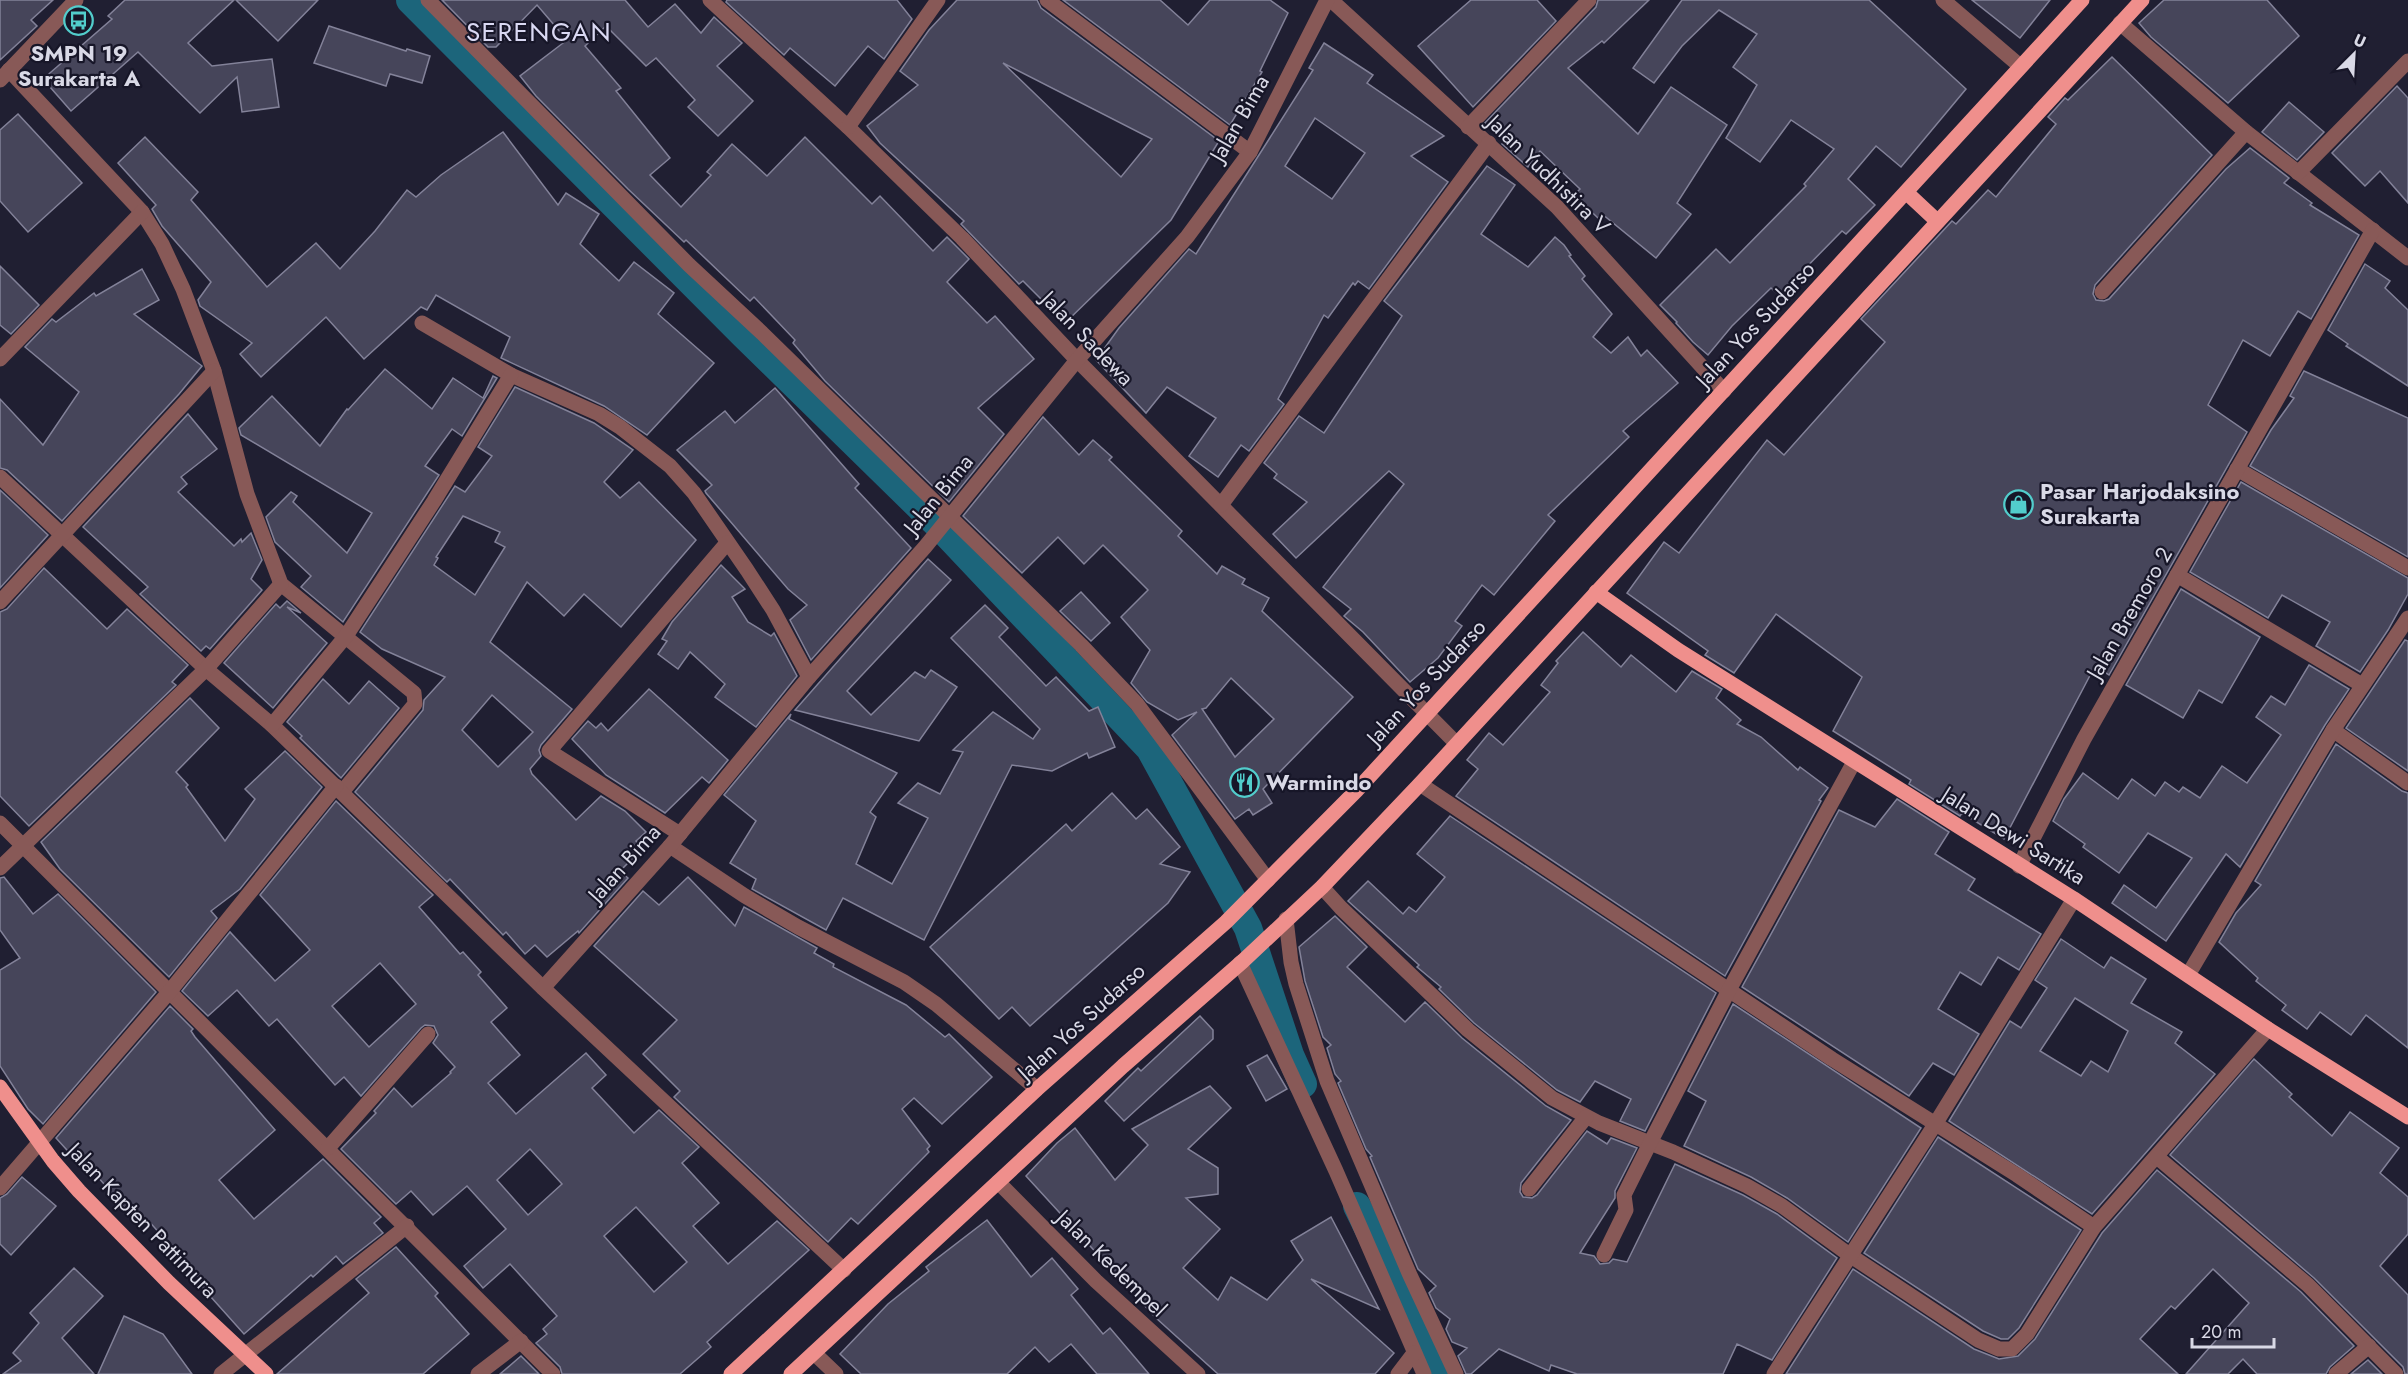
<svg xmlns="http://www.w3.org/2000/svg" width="2408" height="1374" font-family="Jost,sans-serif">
  <rect width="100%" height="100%" fill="#201f32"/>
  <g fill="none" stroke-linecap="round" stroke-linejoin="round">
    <g stroke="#1c657b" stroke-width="28">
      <polyline points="410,0 744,335 938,525 1150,749 1248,928 1290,1055 1303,1084"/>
      <polyline points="1357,1206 1440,1374"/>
    </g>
  </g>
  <g fill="#46455a" stroke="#838299" stroke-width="1.5" fill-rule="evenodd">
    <polygon points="0,0 53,0 31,20 37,26 0,60"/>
    <polygon points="125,0 234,0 188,43 212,66 272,59 279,107 242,112 237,77 200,113 138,52 71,111 43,79 112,19 108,16"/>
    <polygon points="236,0 318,0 278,41"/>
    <polygon points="442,0 625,0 648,27 675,4 701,33 714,17 742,43 717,66 753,101 718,136 688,107 695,100 656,58 646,66 606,26 585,46 621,88 616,91 670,158 650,175 681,207 711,175 707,172 732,144 767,176 805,137 872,204 880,196 933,251 947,237 969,259 947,282 987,323 995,316 1034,359 978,408 1004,434 949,502 825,381 793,343 795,340 754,297 750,301 686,240 684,242 628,189 536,96 520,76 567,40 537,5 496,47 488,47"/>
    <polygon points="727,0 897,0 912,19 884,59 868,46 835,86 790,48 784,55 726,2"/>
    <path d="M957 0H1037L1041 8 1219 141 1171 220 1065 323 1023 281 1019 284 961 224 964 221 880 143 867 126 918 85 900 71 929 30ZM1003 63 1152 139 1121 177Z"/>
    <polygon points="1063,0 1160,0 1188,25 1210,0 1270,0 1288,13 1260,71 1262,72 1230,125"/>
    <polygon points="1471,0 1537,0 1556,21 1473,107 1418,46"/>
    <polygon points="1598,0 1649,0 1604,43 1602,41 1568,68 1638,134 1671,87 1727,125 1677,203 1691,214 1656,258 1602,214 1598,218 1574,195 1580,189 1540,151 1528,167 1502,144 1506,139 1485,123 1596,7"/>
    <polygon points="1682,0 1869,0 1966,89 1901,167 1876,146 1848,179 1875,205 1846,234 1842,231 1779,295 1771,288 1732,326 1708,355 1693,342 1676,323 1677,322 1660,305 1716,249 1730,263 1806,186 1804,184 1834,149 1791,120 1760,162 1726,138 1757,85 1733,67 1757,34 1719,10 1682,46 1654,83 1633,68"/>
    <polygon points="1972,0 2050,0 2020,38"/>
    <polygon points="2164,0 2267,0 2299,36 2228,103 2151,37 2139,23"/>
    <polygon points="329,26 406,51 407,49 430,56 422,83 390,74 386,86 314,63"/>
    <path d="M1324 43 1373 75 1367 83 1444 136 1411 156 1448 182 1369 289 1358 281 1355 285 1353 283 1328 318 1324 315 1278 399 1284 404 1249 451 1241 445 1218 477 1189 456 1216 418 1167 387 1146 413 1096 360 1119 328 1189 249 1196 254 1313 70 1309 68ZM1315 118 1365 153 1332 199 1285 166Z"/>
    <polygon points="2112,57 2212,155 2095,285 2093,294 2096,300 2104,301 2109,299 2226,169 2250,148 2289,178 2284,183 2312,203 2310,205 2359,235 2311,319 2298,311 2270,356 2243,340 2208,405 2247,432 2109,675 2095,666 2004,839 1962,813 1960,816 1909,784 1911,780 1833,731 1862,677 1776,614 1734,673 1705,655 1708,651 1627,593 1664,542 1679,553 1767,440 1784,455 1885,342 1861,319 1952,221 1956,224 1988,190 1996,197 2056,124 2048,117 2065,98 2068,100"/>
    <polygon points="2397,86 2408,98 2408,203 2380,171 2365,186 2332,153"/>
    <polygon points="2289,102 2324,132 2297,160 2262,132"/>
    <polygon points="18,114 82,183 28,232 0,201 0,130"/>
    <polygon points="503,132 558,205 566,193 599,214 580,244 619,281 634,262 674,293 658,314 714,363 647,435 604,406 501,358 510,337 436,295 427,310 421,307 364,359 326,317 261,377 240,354 252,343 200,306 198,300 211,282 162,226 152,209 156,205 118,163 145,137 198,192 191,200 267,287 316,243 340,269 375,231 407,190 416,197 441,175"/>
    <polygon points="1487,166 1515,185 1481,234 1528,267 1555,237 1564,245 1571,255 1569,256 1585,276 1582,279 1612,314 1593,337 1611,353 1628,337 1641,356 1647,350 1678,383 1623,431 1629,437 1548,515 1555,521 1494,595 1482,585 1455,621 1462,626 1438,658 1410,682 1363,632 1344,616 1351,609 1323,587 1404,484 1389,471 1296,558 1273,534 1307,502 1274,478 1277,474 1264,463 1299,416 1324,433 1402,316 1384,301"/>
    <polygon points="2365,264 2390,281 2385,288 2408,310 2408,386 2346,346 2348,344 2328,330"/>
    <polygon points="0,266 39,305 11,334 0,325"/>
    <polygon points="142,269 159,300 134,314 202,366 179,394 62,521 7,470 0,468 0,399 43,445 79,392 25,347 52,319 56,322 94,293 96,296"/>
    <polygon points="385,369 432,409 453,378 483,398 493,376 497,378 462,436 452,429 425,466 439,475 343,622 301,587 311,576 275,542 266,517 291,492 297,496 293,502 347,553 372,513 241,435 239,428 272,396 320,446 347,409 348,410"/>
    <polygon points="2304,371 2408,418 2408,557 2250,466 2271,430 2294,398 2290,396"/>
    <path d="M515 387 594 423 633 450 604 482 620 498 639 482 696 540 621 627 584 594 564 616 527 582 490 642 572 709 541 745 539 750 541 756 530 769 532 774 576 820 601 796 625 811 646 832 636 841 643 848 620 871 628 878 579 933 578 931 547 957 535 945 525 954 506 932 503 935 450 879 447 882 355 792 423 710 424 700 445 677 382 649 360 632 455 486 465 492 492 456 478 447ZM463 516 500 532 495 542 505 547 475 595 434 565 438 558 436 557ZM492 695 533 732 498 767 462 730Z"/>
    <polygon points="775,388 859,484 855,488 911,548 811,660 790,620 807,605 788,589 706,493 705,491 712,485 677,450 725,411 735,423"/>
    <polygon points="188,414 217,449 181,477 187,484 178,492 234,546 241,539 242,542 251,533 262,560 251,579 262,590 210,649 206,646 201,651 140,594 148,587 83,527"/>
    <path d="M1043 417 1079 455 1093 440 1112 457 1109 460 1182 531 1178 536 1217 574 1222 566 1245 579 1242 584 1269 598 1262 611 1353 697 1263 789 1272 803 1253 815 1249 809 1235 819 1172 735 1197 712 1178 720 1147 702 1131 683 1150 650 1121 617 1148 590 1103 545 1084 564 1058 537 1022 573 963 516ZM1231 678 1274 719 1235 757 1202 709 1206 708Z"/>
    <polygon points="2241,482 2408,578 2408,594 2388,630 2360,672 2316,646 2330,622 2282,595 2268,618 2190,572"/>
    <polygon points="0,490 48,535 0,588"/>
    <polygon points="928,559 951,580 847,691 871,715 915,672 925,678 931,670 957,687 919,741 795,710"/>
    <polygon points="721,565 745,589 732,597 748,622 771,636 774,633 797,676 756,727 715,697 725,684 690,652 678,669 658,654 667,641 662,639 672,622"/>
    <polygon points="44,568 107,629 127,609 188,665 172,682 176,685 29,826 0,796 0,612 7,609"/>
    <polygon points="2181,589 2260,637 2222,703 2199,690 2183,718 2126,685"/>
    <polygon points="1081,592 1110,623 1091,641 1060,611"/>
    <polygon points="287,601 301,613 287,607 327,643 273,708 224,663 276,604 280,608"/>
    <polygon points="985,605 1008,628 999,637 1046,686 1056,677 1089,711 1098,707 1115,747 1089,758 1087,753 1052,771 1012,765 924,940 843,898 826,930 752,889 756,879 730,863 756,821 724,795 791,714 789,719 897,773 870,812 876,817 856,864 892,884 928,818 898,803 918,783 940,794 963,752 953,750 993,712 1033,739 1040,729 951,638"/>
    <polygon points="1583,632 1621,667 1631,655 1676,692 1692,671 1722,689 1716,698 1741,720 1737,724 1761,737 1798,770 1800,767 1828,788 1819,800 1821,801 1725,976 1456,796 1478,769 1467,760 1489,733 1503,745 1550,692 1541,685 1558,663 1556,661"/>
    <polygon points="2405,640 2408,641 2408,771 2346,728"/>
    <polygon points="2309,665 2349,689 2325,725 2240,867 2226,854 2166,941 2112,903 2124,885 2156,908 2192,858 2148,833 2119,873 2083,847 2085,844 2053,821 2064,799 2083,773 2118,799 2132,779 2155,796 2165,782 2179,792 2183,787 2200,798 2222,766 2247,783 2281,735 2256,717 2271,696 2285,705"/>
    <polygon points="323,679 349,704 369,681 399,708 341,778 300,738 302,736 287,722"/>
    <polygon points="649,689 728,760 709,783 702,777 665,813 606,775 572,739 588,721 596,728 601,723 608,731"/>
    <polygon points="190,698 219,728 176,772 188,785 186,787 225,841 255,799 245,789 285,751 322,787 240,889 211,911 217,918 169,977 60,869 41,842"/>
    <polygon points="2336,744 2402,791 2408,793 2408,1048 2366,1015 2351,1035 2320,1012 2307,1029 2282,1010 2286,1005 2256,981 2258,978 2219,942 2236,913 2261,885 2255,881"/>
    <polygon points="1112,793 1136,819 1147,809 1180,847 1160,864 1190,872 1168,903 1030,1026 1012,1007 999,1019 930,947 1066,824 1072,831"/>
    <polygon points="1897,799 1949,832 1935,854 1975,879 1968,890 2041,934 2019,970 1998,957 1981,985 1960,972 1938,1009 1979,1034 1954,1075 1933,1063 1909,1096 1742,987 1839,810 1875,827"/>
    <path d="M336 801 433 895 419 907 460 954 463 952 481 972 478 975 507 1008 491 1022 520 1055 488 1083 516 1114 586 1053 606 1075 592 1088 634 1133 659 1110 699 1147 682 1163 719 1203 693 1226 728 1264 777 1221 809 1250 707 1342 711 1347 680 1374H562L560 1367 536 1343 547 1334 543 1329 557 1316 510 1264 483 1288 464 1266 506 1229 467 1186 433 1215 411 1191 396 1204 341 1149 376 1113 374 1111 394 1088 412 1107 451 1073 450 1072 455 1067 433 1043 438 1035 434 1026 425 1025 421 1028 361 1096 344 1077 335 1085 277 1019 269 1026 237 990 208 1016 182 991 230 932 275 981 310 950 260 895ZM380 963 416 1004 369 1047 332 1006ZM530 1149 562 1184 528 1215 497 1180ZM636 1207 687 1262 654 1292 604 1236Z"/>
    <polygon points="1450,816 1716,993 1645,1131 1620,1121 1631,1099 1595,1081 1580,1102 1557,1090 1474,1023 1439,989 1441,987 1417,967 1419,965 1348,901 1368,881 1403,914 1409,907 1416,912 1445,877 1417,854"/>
    <polygon points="4,877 33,914 58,894 156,992 43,1124 28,1109 0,1066 0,970 20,958 0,930 0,878"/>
    <polygon points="688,877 735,926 744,907 817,948 814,953 834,964 833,967 906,1005 945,1037 949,1034 992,1077 942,1124 914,1098 902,1109 930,1146 927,1149 929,1152 858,1224 851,1218 828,1242 674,1097 680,1091 643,1054 677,1020 594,946 643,891 659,905"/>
    <polygon points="1335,916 1367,947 1347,967 1405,1022 1425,1002 1462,1038 1546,1106 1571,1120 1521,1183 1520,1192 1523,1197 1532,1198 1537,1195 1587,1131 1607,1144 1611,1138 1637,1148 1615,1191 1615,1198 1580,1253 1594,1256 1600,1264 1609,1263 1613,1259 1627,1262 1675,1164 1743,1195 1777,1214 1837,1258 1772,1360 1737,1344 1723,1374 1577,1374 1551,1365 1549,1371 1499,1349 1471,1374 1466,1374 1458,1356 1467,1348 1452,1342 1446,1329 1450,1319 1436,1308 1429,1293 1436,1286 1418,1269 1370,1157 1372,1156 1366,1149 1338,1083 1341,1081 1335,1074 1327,1048 1331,1045 1323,1037 1305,981 1299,947"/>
    <path d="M2061 939 2104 968 2111 957 2146 979 2131 1003 2182 1032 2175 1043 2215 1074 2092 1214 1949 1121 2010 1021 2021 1028 2047 988 2035 980ZM2075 998 2128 1031 2108 1072 2091 1061 2081 1076 2040 1051Z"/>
    <polygon points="1733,1004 1921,1128 1848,1242 1787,1198 1751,1177 1684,1146 1706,1101 1688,1091"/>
    <polygon points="170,1006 193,1029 191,1031 195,1037 275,1130 219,1180 254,1219 323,1159 381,1217 374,1223 383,1233 343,1264 336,1256 313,1277 311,1275 244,1334 202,1287 205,1284 146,1218 139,1224 90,1168 86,1171 56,1138"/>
    <polygon points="1200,1016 1213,1030 1213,1039 1124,1121 1105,1101 1138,1068 1141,1071"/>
    <polygon points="1267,1055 1287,1089 1266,1101 1247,1066"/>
    <polygon points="2254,1059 2292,1094 2289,1097 2332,1136 2350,1112 2399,1148 2380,1173 2408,1197 2408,1234 2380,1266 2408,1295 2408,1374 2405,1374 2403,1367 2314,1278 2170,1155"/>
    <polygon points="1210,1086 1231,1108 1188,1149 1218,1168 1218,1194 1186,1198 1220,1229 1183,1268 1218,1300 1231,1277 1267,1300 1303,1260 1291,1241 1331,1217 1379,1309 1311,1279 1394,1353 1375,1374 1218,1374 1156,1318 1026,1176 1057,1143 1075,1128 1115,1180 1148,1145 1132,1129"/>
    <polygon points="1938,1137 2081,1230 2019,1328 2008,1339 2001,1339 1983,1331 1864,1253"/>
    <polygon points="2157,1170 2301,1292 2354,1346 2330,1367 2326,1374 2257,1374 2243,1359 2228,1374 2186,1374 2249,1303 2213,1269 2175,1309 2171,1306 2140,1339 2178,1374 1786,1374 1853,1269 1974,1349 1999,1359 2018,1356 2035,1339 2102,1233"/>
    <polygon points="22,1177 56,1206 11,1255 0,1244 0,1198 7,1194"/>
    <polygon points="987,1220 1031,1277 1052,1258 1078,1289 1071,1295 1103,1334 1110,1328 1149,1374 1097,1374 1071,1344 1049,1362 1035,1347 1007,1374 861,1374 840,1354 888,1304 929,1271 926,1267"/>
    <polygon points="396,1247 438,1293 435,1296 469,1334 423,1374 277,1374 369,1293 356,1279"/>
    <polygon points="74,1268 103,1296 62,1338 94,1374 3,1374 21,1361 13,1353 39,1323 30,1313"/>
    <polygon points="124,1316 163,1334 192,1374 98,1374"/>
    <polygon points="521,1356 539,1374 500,1374"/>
    <polygon points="2368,1360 2382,1374 2351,1374"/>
  </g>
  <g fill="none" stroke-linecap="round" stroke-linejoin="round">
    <g stroke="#885957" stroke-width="15">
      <polyline points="428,0 689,265 762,333 1081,645 1137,704 1268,880"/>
      <polyline points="710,0 848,127 962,238 1077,360 1457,744"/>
      <polyline points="1047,0 1250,152"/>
      <polyline points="1331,0 1557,207 1724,391"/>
      <polyline points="1943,0 2020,66"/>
      <polyline points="2120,23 2246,132 2408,258"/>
      <polyline points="9,70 142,212 162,244 183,289 214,371 247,494 281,584 414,693 415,704 342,792"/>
      <polyline points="0,80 76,0"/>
      <polyline points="848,127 938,0"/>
      <polyline points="1468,127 1589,0"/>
      <polyline points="2298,173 2408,61"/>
      <polyline points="2102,292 2246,132"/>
      <polyline points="422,323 511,375 599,414 620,427 670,466 694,493 747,570 773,610 809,677"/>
      <polyline points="0,359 142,212"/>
      <polyline points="2237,469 2408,568"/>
      <polyline points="0,477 206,669 272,725 543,988 844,1270"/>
      <polyline points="1221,505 1489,143"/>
      <polyline points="2177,575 2362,685"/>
      <polyline points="0,602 214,371"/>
      <polyline points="272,725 346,636 434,501 511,375"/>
      <polyline points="2333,730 2408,783"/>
      <polyline points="1420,784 1832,1059 2017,1175 2094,1227"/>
      <polyline points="0,823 553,1374"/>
      <polyline points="680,834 549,751 727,543"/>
      <polyline points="670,846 745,896 798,927 904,982 936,1004 1037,1089"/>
      <polyline points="2019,866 2084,739 2373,230"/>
      <polyline points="0,868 206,669 281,584"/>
      <polyline points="1322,887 1341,908 1468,1030 1552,1098 1599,1123 1673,1152 1747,1186 1782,1206 1851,1256 1978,1340 1999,1349 2012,1349 2027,1334 2094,1227 2268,1029"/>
      <polyline points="1286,919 1291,962 1296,984 1327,1081 1409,1273 1456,1374"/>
      <polyline points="1240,963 1336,1171 1424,1374"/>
      <polyline points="2188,975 2333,730 2408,618"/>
      <polyline points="543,988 670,846 809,677 925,547 1077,360 1187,237 1250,152 1327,0"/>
      <polyline points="328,1148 428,1034"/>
      <polyline points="2157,1157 2308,1285 2396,1374"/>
      <polyline points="998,1182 1096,1281 1198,1374"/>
      <polyline points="0,1188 170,991 336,786"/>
      <polyline points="1529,1189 1586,1117"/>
      <polyline points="1604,1255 1626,1210 1624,1195 1650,1143 1729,990 1854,762"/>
      <polyline points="814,1353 836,1374"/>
      <polyline points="221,1374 407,1226"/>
      <polyline points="478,1374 521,1341"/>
      <polyline points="1398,1374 1414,1353"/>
      <polyline points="1774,1374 1934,1126 2074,899"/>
      <polyline points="2336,1374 2369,1346"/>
    </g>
    <g stroke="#ef8f8c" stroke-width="15">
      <polyline points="1907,193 1937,221"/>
      <polyline points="1596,592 1678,650 2074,899 2268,1029 2408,1117"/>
      <polyline points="0,1087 53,1161 79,1191 169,1283 266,1374"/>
      <polyline points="731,1374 1037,1089 1226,922 1357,790 2082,0"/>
      <polyline points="791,1374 1123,1066 1243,961 1322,887 1420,784 2142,0"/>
    </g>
  </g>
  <defs>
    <symbol id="bus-ring" viewBox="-11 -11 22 22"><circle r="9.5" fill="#171628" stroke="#52cdcc" stroke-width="1.5"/><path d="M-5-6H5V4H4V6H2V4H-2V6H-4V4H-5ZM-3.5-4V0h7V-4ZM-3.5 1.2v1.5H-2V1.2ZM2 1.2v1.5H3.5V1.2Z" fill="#52cdcc"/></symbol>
    <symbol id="shop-ring" viewBox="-11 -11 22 22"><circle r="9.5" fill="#171628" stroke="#52cdcc" stroke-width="1.5"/><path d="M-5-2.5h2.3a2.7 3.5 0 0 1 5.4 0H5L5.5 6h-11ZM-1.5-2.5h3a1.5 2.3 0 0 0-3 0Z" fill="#52cdcc"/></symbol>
    <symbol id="restaurant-ring" viewBox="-11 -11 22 22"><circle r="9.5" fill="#171628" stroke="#52cdcc" stroke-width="1.5"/><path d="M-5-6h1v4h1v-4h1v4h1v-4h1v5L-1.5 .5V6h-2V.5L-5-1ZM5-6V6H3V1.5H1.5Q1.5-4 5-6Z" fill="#52cdcc"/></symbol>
  </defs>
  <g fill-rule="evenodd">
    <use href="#bus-ring" x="62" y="4" width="33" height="33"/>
    <use href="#shop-ring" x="2002" y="488" width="33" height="33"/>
    <use href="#restaurant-ring" x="1228" y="766" width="33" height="33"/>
  </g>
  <g text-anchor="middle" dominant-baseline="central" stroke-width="4.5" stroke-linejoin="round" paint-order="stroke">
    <g font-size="22" font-weight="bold" fill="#d9d9e6" stroke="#171628" text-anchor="start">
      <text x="79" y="53" text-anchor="middle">SMPN 19<tspan x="79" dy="25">Surakarta A</tspan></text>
      <text x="2040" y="491">Pasar Harjodaksino<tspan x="2040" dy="25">Surakarta</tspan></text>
      <text x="1266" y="782">Warmindo</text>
    </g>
    <g font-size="22" fill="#d9d9e6" stroke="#171628">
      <text transform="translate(1239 118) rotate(-60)">Jalan Bima</text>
      <text transform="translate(1549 174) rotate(44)">Jalan Yudhistira V</text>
      <text transform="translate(1755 324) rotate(-47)">Jalan Yos Sudarso</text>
      <text transform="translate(1088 338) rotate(46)">Jalan Sadewa</text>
      <text transform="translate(938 494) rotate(-51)">Jalan Bima</text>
      <text transform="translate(2129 613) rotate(-60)">Jalan Bremoro 2</text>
      <text transform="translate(1426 682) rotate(-47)">Jalan Yos Sudarso</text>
      <text transform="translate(2014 835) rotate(32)">Jalan Dewi Sartika</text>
      <text transform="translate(624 863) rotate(-48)">Jalan Bima</text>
      <text transform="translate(1081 1021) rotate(-42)">Jalan Yos Sudarso</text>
      <text transform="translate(143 1220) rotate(46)">Jalan Kapten Pattimura</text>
      <text transform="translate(1112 1263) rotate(44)">Jalan Kedempel</text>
    </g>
    <g font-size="26" letter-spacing="1.5" fill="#dad9f3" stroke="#171628">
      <text x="539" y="32">SERENGAN</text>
    </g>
  </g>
  <g transform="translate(2354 54) rotate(24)" stroke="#171628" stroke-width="4.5" paint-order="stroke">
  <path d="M0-4.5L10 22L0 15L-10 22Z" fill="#d9d9e6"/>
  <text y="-9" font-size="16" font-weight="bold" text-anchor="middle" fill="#d9d9e6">U</text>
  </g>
  <path d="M2192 1338v9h82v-9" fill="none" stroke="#d9d9e6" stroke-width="3"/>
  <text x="2201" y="1338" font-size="18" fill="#d9d9e6" stroke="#171628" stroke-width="4.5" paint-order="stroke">20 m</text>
</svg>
